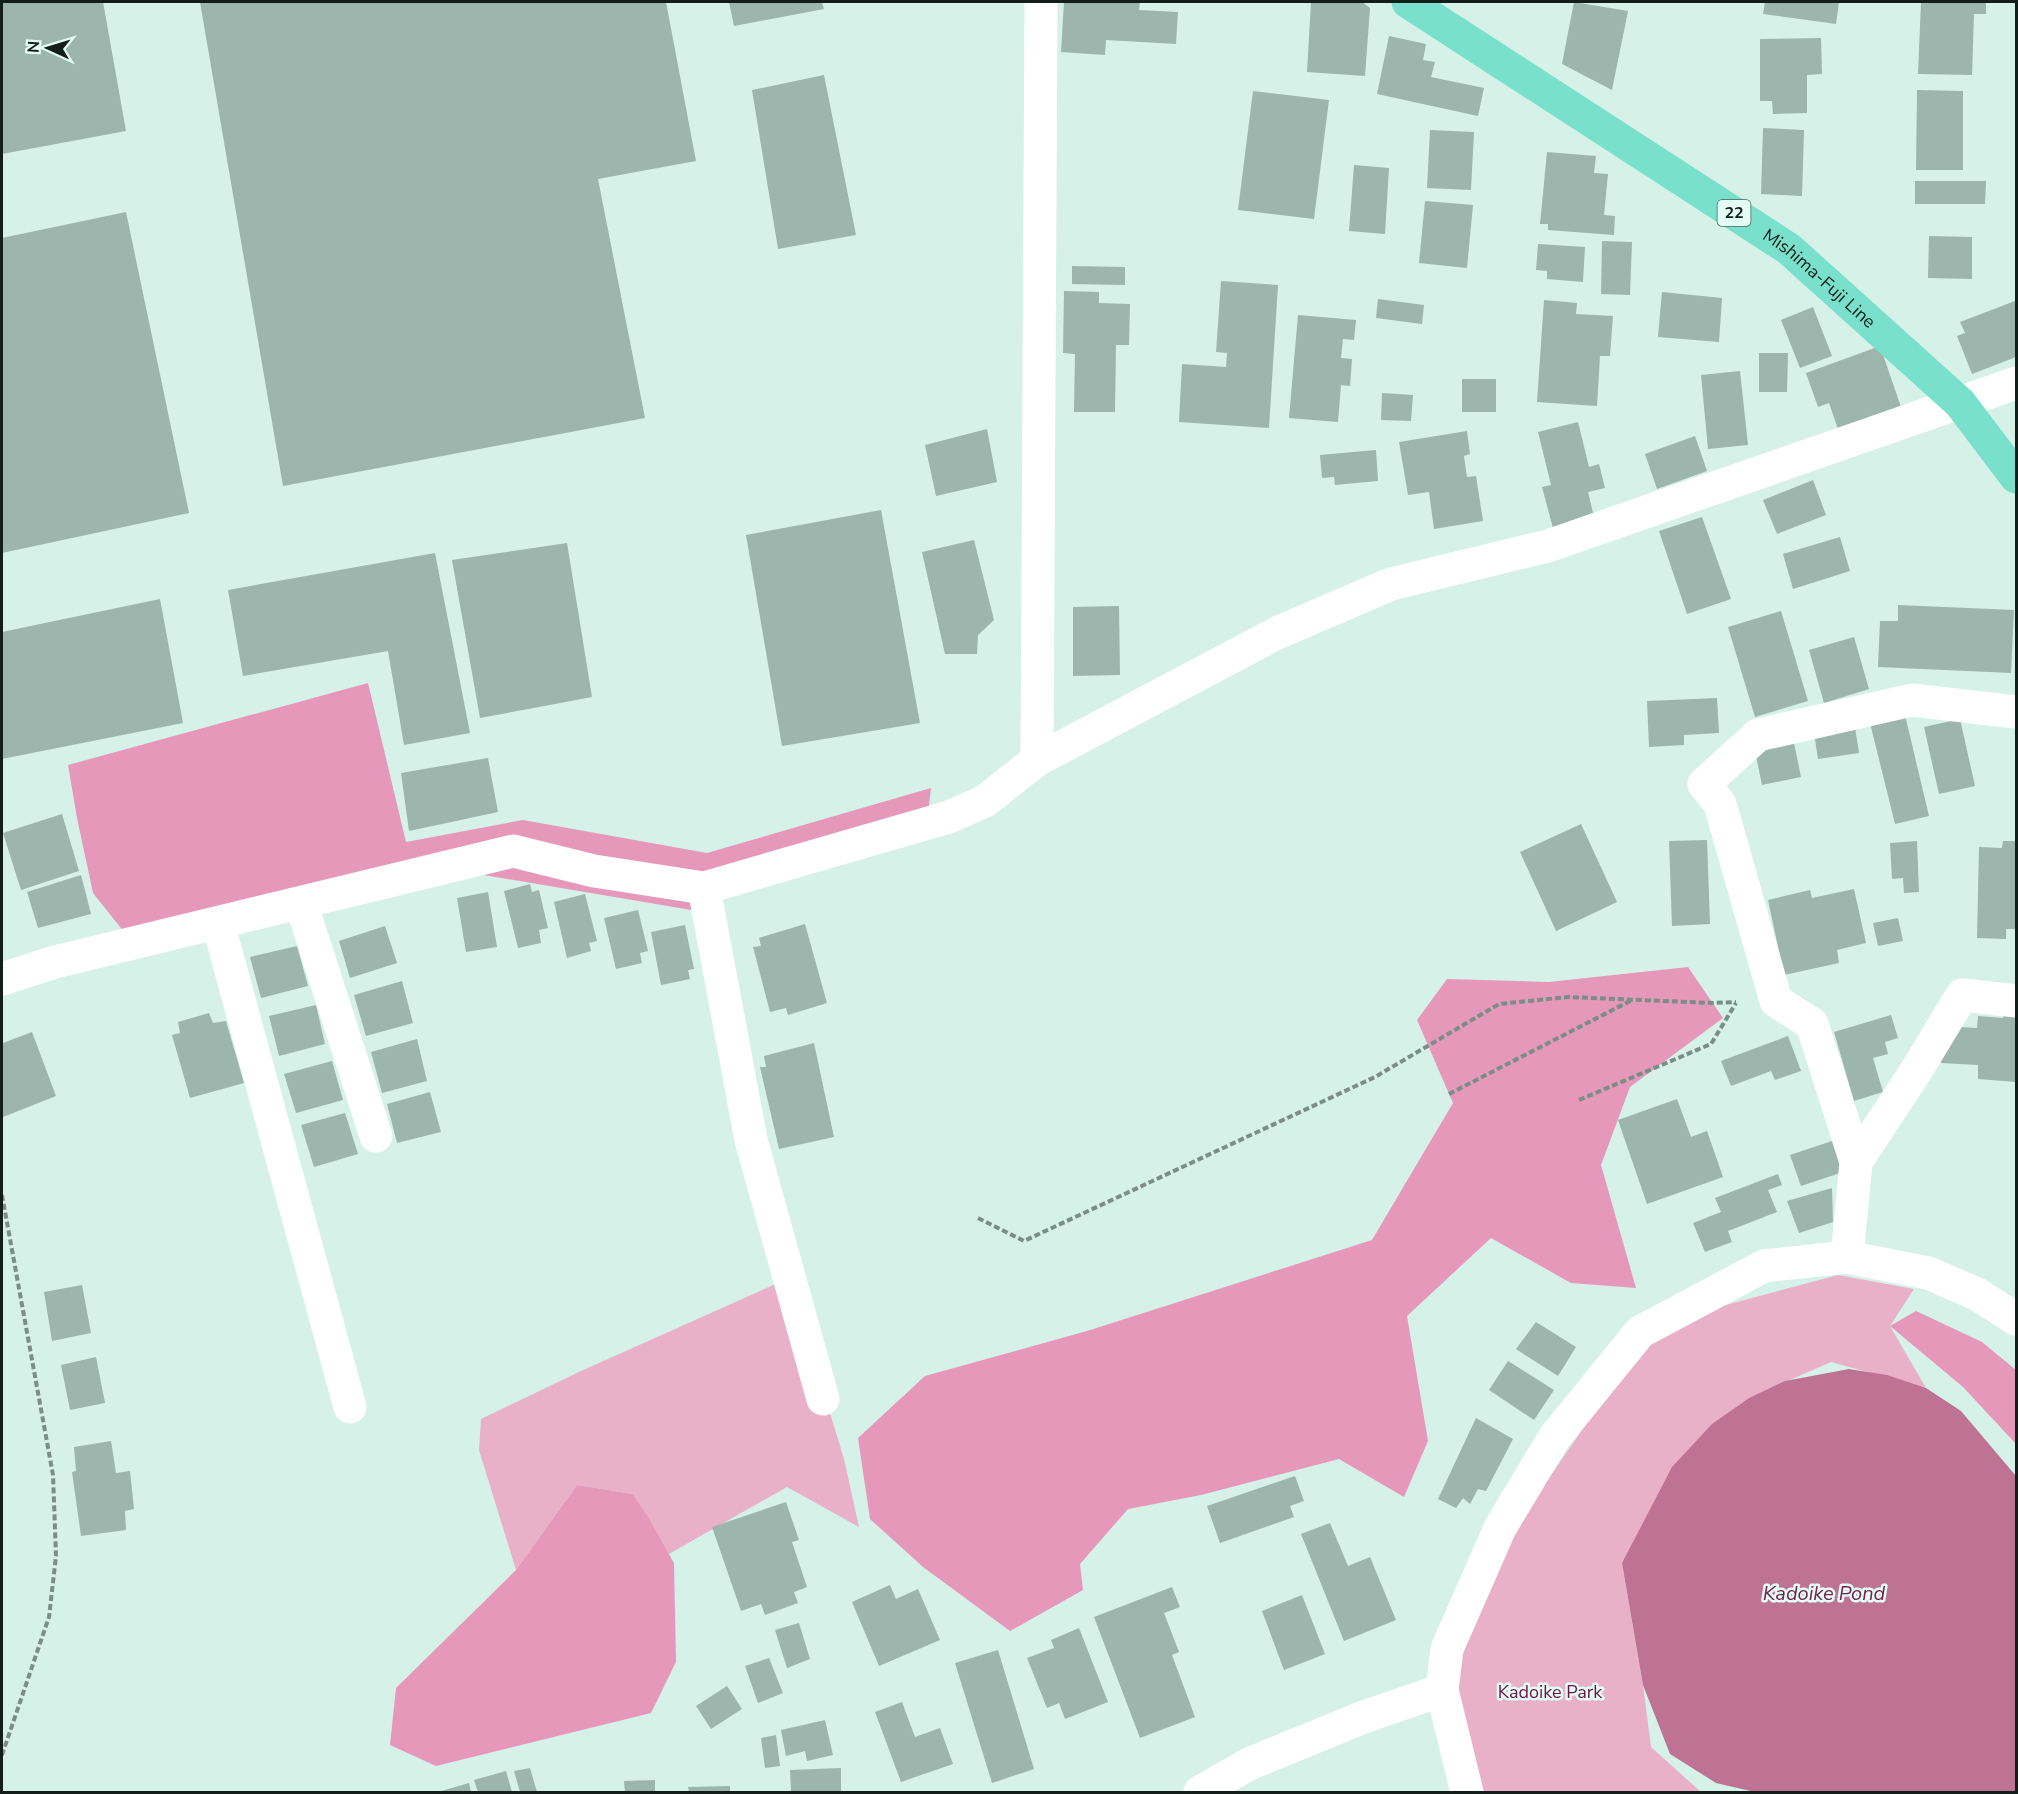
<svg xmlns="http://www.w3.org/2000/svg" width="2018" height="1794" font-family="'Nunito Sans',sans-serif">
  <rect width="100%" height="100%" fill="#d6f1e8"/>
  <g fill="#e9b1c8">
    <polygon points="1838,1275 1914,1289 1890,1326 1926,1388 1831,1362 1749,1398 1622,1563 1643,1685 1651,1747 1701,1792 1482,1792 1455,1699 1474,1587 1655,1324"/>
    <polygon points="789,1278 844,1459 859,1527 787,1487 669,1554 633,1494 577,1485 516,1570 479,1450 481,1419 581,1371"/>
  </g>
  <g fill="#e698ba">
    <polygon points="368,683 406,842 523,820 707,853 931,788 927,823 705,887 709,913 484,875 128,937 93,893 77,818 68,765"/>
    <polygon points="1688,967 1723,1018 1630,1087 1601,1165 1636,1288 1571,1283 1491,1238 1407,1316 1428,1441 1404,1497 1339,1459 1201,1495 1128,1509 1080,1564 1083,1590 1010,1631 923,1567 870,1519 858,1438 925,1376 1087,1331 1372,1240 1453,1103 1417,1020 1447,979 1549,982"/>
    <polygon points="1916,1311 1982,1342 2016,1370 2016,1444 1963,1387 1890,1326"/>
    <polygon points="577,1485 633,1494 651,1522 674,1563 676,1662 651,1713 436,1766 390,1745 396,1688 516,1570"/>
  </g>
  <polygon fill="#be7394" points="1849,1369 1887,1375 1926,1388 1961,1411 2016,1476 2016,1792 1797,1792 1790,1791 1755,1792 1716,1783 1670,1754 1643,1685 1622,1563 1672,1467 1712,1424 1749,1398 1785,1381"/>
  <g fill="#9cb5ad">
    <polygon points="2,2 103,2 126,131 2,154"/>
    <polygon points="200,2 666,2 696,161 598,179 645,418 283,486"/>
    <polygon points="729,2 822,2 824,9 734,26"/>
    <polygon points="1064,2 1140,2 1139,10 1178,12 1176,44 1106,40 1105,55 1061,52"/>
    <polygon points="1311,2 1362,2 1370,8 1365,76 1307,72"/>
    <polygon points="1574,2 1628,11 1612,90 1562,64"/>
    <polygon points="1765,2 1839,2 1836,24 1763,14"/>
    <polygon points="1921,2 1986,2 1986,14 1974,14 1972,75 1918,74"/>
    <polygon points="1389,36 1426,44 1423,60 1435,62 1431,77 1484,88 1478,116 1377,94"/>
    <polygon points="1821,38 1822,74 1807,75 1807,113 1773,114 1772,101 1760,101 1760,39"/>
    <polygon points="824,75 856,235 778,249 752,90"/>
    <polygon points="1917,90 1963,91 1963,170 1916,170"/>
    <polygon points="1253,91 1329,100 1314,219 1238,210"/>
    <polygon points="1763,128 1804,130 1802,196 1761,194"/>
    <polygon points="1430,130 1474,132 1471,190 1427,188"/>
    <polygon points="1547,152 1596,156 1594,173 1608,174 1604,215 1615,216 1614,235 1548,230 1548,224 1540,224"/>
    <polygon points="1354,165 1389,168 1385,234 1349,231"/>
    <polygon points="1915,181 1986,181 1985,204 1915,204"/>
    <polygon points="1425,201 1473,205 1467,268 1419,263"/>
    <polygon points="126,212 189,513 2,553 2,238"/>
    <polygon points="1929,236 1972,237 1972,279 1928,278"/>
    <polygon points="1602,241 1632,242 1630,295 1601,294"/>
    <polygon points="1538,244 1585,247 1583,282 1547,279 1547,271 1536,270"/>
    <polygon points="1072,266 1125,267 1125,285 1072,284"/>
    <polygon points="1221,281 1278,285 1269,428 1179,422 1182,364 1226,367 1227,353 1216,352"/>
    <polygon points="1064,291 1099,292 1099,303 1130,304 1129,345 1116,345 1115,412 1074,412 1075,354 1063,353"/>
    <polygon points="1662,292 1722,298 1719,342 1658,337"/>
    <polygon points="1378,299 1424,305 1422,324 1376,318"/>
    <polygon points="1544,300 1577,303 1576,314 1613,316 1610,356 1600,356 1597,406 1537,402"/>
    <polygon points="2015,301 2016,357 1972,374 1957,336 1965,333 1960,322"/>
    <polygon points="1813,307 1832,356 1800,368 1781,320"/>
    <polygon points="1298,315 1356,320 1354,340 1343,339 1341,358 1352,359 1350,386 1341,385 1338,422 1289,418"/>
    <polygon points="1880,346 1901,407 1838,429 1829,403 1818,407 1806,373"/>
    <polygon points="1759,353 1788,353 1787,392 1759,392"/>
    <polygon points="1740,371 1748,445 1708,449 1701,375"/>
    <rect x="1462" y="379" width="34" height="33"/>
    <polygon points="1382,393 1413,395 1411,421 1381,420"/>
    <polygon points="1578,422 1589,467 1599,464 1605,488 1588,492 1594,517 1553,528 1542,487 1551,485 1538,432"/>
    <polygon points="987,429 997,482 936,496 925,445"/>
    <polygon points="1467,431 1470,454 1464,456 1467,477 1476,476 1483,521 1434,529 1429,492 1408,495 1399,442"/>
    <polygon points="1695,436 1707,471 1657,489 1645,454"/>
    <polygon points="1376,450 1378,481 1335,485 1334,477 1322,478 1320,455"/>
    <polygon points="1813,480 1826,515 1777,534 1763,500"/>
    <polygon points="881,510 920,723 782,746 746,535"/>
    <polygon points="1702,517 1731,599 1687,614 1659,531"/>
    <polygon points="1840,537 1850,571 1793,589 1783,554"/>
    <polygon points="974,540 994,620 978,635 977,654 945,654 922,552"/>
    <polygon points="567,543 592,697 480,718 452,560"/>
    <polygon points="435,553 470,733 404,745 388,651 243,676 228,590"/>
    <polygon points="160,599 183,723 2,759 2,632"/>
    <polygon points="1898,605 2014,610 2011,673 1878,667 1880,621 1898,621"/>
    <polygon points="1119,606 1120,675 1073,676 1073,607"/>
    <polygon points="1781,611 1808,701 1755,717 1728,627"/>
    <polygon points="1854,637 1869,689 1824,703 1809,650"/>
    <polygon points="1717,698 1719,733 1684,735 1684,745 1649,747 1647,701"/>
    <polygon points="1905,715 1929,816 1895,824 1870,723"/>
    <polygon points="1960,719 1975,786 1939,794 1924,727"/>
    <polygon points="1855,727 1859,753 1818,759 1814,733"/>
    <polygon points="1794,743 1801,777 1762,785 1755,751"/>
    <polygon points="488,758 498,812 409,831 401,773"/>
    <polygon points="62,814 79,871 21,890 3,833"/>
    <polygon points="1581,824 1617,902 1556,931 1520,852"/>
    <polygon points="1707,840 1710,924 1672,926 1669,841"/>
    <polygon points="1917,841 1919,892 1904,893 1903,878 1892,879 1890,843"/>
    <polygon points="2003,841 2016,841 2016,929 2006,929 2006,939 1977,938 1979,847 2002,848"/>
    <polygon points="81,875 91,914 38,928 27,892"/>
    <polygon points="530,884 532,892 539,890 548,928 539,930 541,943 518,948 504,891"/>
    <polygon points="1854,889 1866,943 1837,950 1839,963 1784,975 1768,900 1810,890 1812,898"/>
    <polygon points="488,892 497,947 466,952 457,898"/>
    <polygon points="585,894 597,941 589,943 591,951 567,958 554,902"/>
    <polygon points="638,910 648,951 640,953 642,963 616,969 604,918"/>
    <polygon points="1898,918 1903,941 1878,946 1873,923"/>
    <polygon points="805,924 827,1003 788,1015 786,1008 770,1012 753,947 761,946 759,938"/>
    <polygon points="685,925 694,969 688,970 690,979 661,985 651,932"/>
    <polygon points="385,926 397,963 350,978 339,941"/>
    <polygon points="297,946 308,986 261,998 250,957"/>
    <polygon points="402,981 413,1023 366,1036 354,995"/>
    <polygon points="316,1005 325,1044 279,1056 269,1016"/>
    <polygon points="209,1013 213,1023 226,1021 244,1083 190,1098 172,1035 180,1033 178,1022"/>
    <polygon points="2004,1013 2016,1013 2016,1082 1978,1079 1978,1065 1941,1063 1941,1052 1960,1027 1977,1028 1978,1016 2003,1018"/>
    <polygon points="1891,1015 1898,1038 1885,1042 1888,1054 1873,1058 1883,1092 1854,1101 1834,1032"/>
    <polygon points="32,1032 56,1096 3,1117 2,1039 3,1043"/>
    <polygon points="1788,1036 1801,1071 1775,1080 1771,1071 1731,1086 1721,1061"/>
    <polygon points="417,1039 427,1081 382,1093 371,1052"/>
    <polygon points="814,1043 834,1137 779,1149 760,1067 766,1067 764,1056"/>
    <polygon points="332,1061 343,1100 296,1113 284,1074"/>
    <polygon points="430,1092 441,1132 397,1143 387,1104"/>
    <polygon points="1677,1099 1691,1137 1707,1131 1723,1177 1647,1204 1618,1120"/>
    <polygon points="345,1113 358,1154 314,1167 301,1125"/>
    <polygon points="1835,1140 1846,1171 1801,1186 1790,1155"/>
    <polygon points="1778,1174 1782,1185 1768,1190 1777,1212 1728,1231 1732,1242 1705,1252 1693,1223 1721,1212 1715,1198"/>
    <polygon points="1832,1188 1833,1222 1799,1233 1787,1201"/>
    <polygon points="82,1285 91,1333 52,1341 44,1292"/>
    <polygon points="1536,1322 1576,1347 1558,1376 1516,1349"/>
    <polygon points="96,1357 105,1403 70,1410 61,1365"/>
    <polygon points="1508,1361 1554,1390 1534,1420 1489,1390"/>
    <polygon points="1476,1418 1513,1439 1486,1491 1478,1489 1470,1504 1463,1498 1456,1508 1438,1499"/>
    <polygon points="111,1441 116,1473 130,1471 134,1509 125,1511 126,1530 81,1536 72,1472 76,1471 74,1447"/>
    <polygon points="1295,1476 1304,1501 1290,1506 1294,1517 1220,1543 1207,1506"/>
    <polygon points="786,1502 799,1540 792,1542 807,1587 794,1592 798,1603 765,1615 761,1604 741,1611 712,1527"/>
    <polygon points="1330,1523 1348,1566 1370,1557 1396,1620 1344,1641 1301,1534"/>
    <polygon points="890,1585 896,1599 918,1589 940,1640 879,1666 852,1602"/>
    <polygon points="1172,1587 1180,1607 1164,1613 1179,1652 1172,1655 1195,1717 1140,1738 1094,1617"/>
    <polygon points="1302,1595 1325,1654 1284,1670 1262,1611"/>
    <polygon points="799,1623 810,1659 787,1668 775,1630"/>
    <polygon points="1079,1628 1108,1702 1065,1719 1059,1703 1047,1708 1027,1658 1054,1648 1051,1640"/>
    <polygon points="998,1650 1034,1769 992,1783 955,1663"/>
    <polygon points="769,1658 783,1693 758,1703 745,1666"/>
    <polygon points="727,1686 742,1709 711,1729 696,1706"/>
    <polygon points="902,1702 915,1737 940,1728 953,1764 901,1782 875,1712"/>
    <polygon points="825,1720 833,1755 807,1761 805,1751 786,1756 781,1730"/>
    <polygon points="776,1735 780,1766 765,1768 761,1738"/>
    <polygon points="530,1768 537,1792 520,1792 514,1771"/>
    <polygon points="841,1768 841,1792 791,1792 790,1770"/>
    <polygon points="506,1771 512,1792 478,1792 474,1780"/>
    <polygon points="655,1780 655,1792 625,1792 624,1781"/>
    <polygon points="469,1783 471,1792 438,1792"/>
    <polygon points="730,1786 730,1792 689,1792 688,1787"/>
  </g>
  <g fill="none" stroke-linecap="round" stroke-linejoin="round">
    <g stroke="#7a8d87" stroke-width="4" stroke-dasharray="6 3" stroke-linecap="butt">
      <polyline points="1449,1094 1632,1000"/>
      <polyline points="1579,1100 1711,1044 1736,1003"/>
      <polyline points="2,1195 53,1475 56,1556 49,1617 2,1755"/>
      <polyline points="978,1218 1024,1241 1375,1077 1499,1004 1568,997 1713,1003 1736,1002"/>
    </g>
    <g stroke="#fff" stroke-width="33">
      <polyline points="1037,760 1277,633 1391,584 1548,546 2016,383"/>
      <polyline points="704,888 751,1140 823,1399"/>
      <polyline points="301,903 376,1136"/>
      <polyline points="218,923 350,1407"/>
      <polyline points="2,979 55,962 513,851 594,871 704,888 949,817 985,801 1037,760 1041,2"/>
      <polyline points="1856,1162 1812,1024 1776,1001 1720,804 1704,784 1758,735 1912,700 2016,712"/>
      <polyline points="1847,1257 1856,1162 1916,1071 1962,995 2016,1001"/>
      <polyline points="1200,1792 1249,1764 1361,1718 1442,1690"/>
      <polyline points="1467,1792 1442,1690 1447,1649 1500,1528 1554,1438 1640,1332 1764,1266 1847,1257 1928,1273 1977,1294 2016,1319"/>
    </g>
    <path stroke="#78e0cb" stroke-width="33" id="s1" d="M1408 2 1789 249 1960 403 2016 477"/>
  </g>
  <g text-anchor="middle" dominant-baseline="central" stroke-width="5" stroke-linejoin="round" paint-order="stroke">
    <rect fill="#e3fef5" stroke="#51605c" stroke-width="1.5" x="1717.5" y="200" width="33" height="26" rx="4.5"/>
    <g font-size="16" font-weight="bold" fill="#131d1a">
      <text x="1734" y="213">22</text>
    </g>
    <g font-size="18" fill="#131d1a" stroke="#e3fef5">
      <text stroke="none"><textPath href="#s1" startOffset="496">Mishima-Fuji Line</textPath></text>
    </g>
    <g font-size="18" fill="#6e1346" stroke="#e3fef5">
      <text x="1550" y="1692">Kadoike Park</text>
    </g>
    <g font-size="20" font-style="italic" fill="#79204f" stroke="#e3fef5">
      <text x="1824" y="1593">Kadoike Pond</text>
    </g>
  </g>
  <rect width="2018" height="1794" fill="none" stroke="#131d1a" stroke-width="6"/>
  <g transform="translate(48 48) rotate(274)" stroke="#e3fef5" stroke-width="4.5" paint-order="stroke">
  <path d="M0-4.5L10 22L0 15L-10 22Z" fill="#131d1a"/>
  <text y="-9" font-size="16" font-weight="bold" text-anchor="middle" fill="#131d1a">N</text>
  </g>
</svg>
